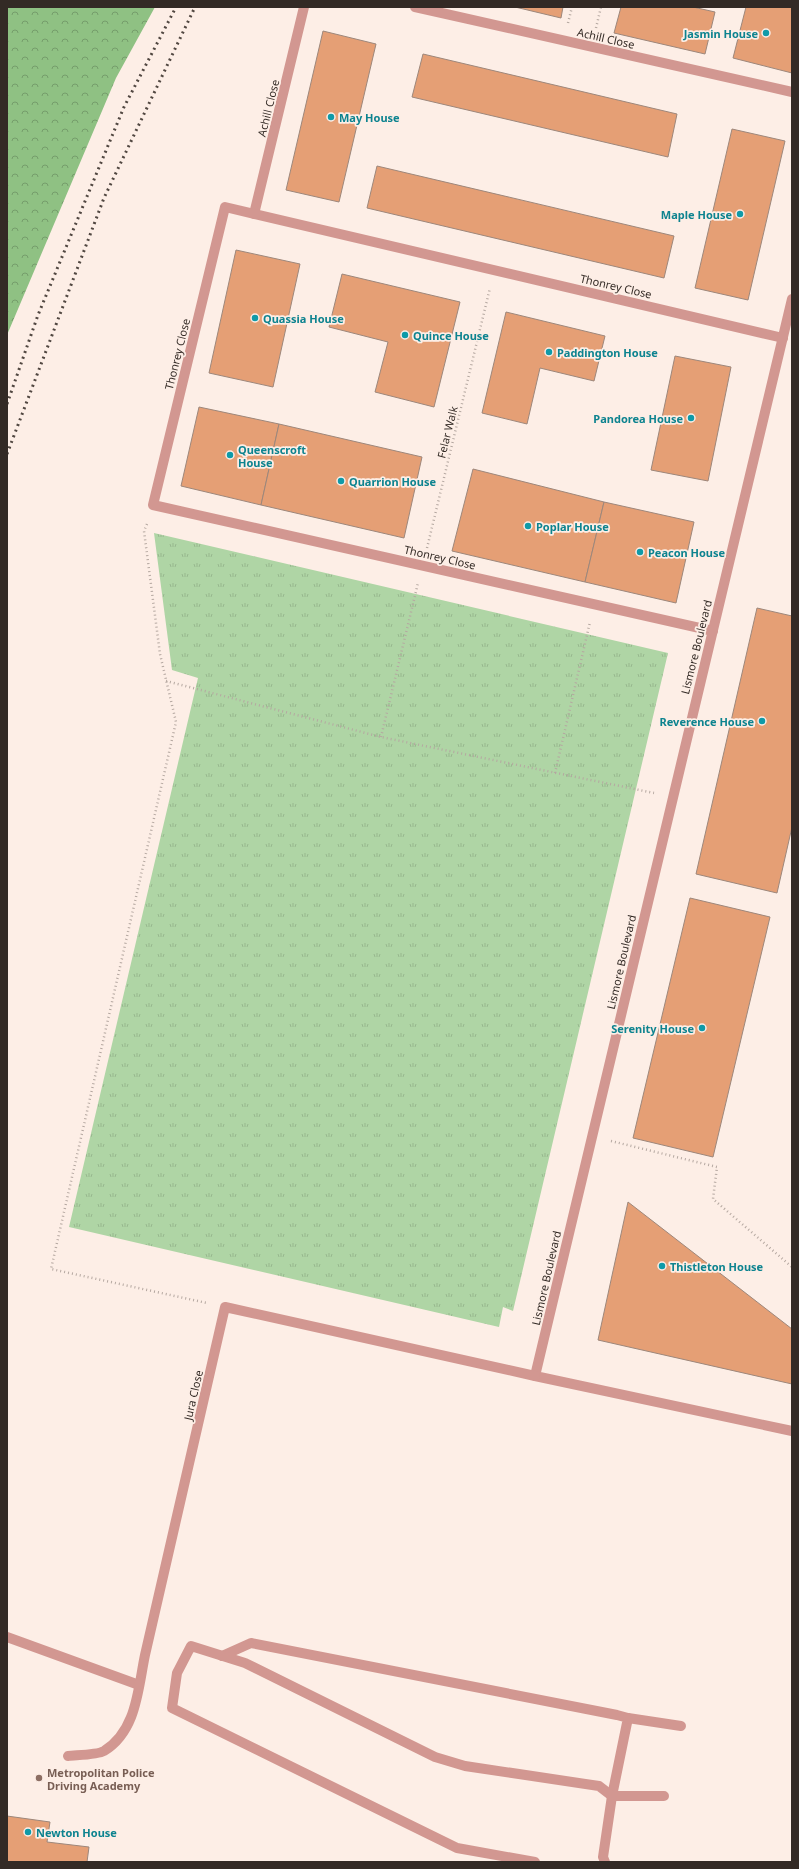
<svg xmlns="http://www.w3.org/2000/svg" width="799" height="1869" font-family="'Noto Sans',sans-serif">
  <defs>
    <pattern id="forest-crowns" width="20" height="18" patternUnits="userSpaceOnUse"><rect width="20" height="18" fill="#8fc183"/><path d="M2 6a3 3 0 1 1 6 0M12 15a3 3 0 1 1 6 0" fill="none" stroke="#759d6b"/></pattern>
    <pattern id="park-tufts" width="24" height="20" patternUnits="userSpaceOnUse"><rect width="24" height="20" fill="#afd5a5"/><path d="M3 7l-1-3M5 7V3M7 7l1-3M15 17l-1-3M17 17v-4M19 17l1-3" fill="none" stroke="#97b78e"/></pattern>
  </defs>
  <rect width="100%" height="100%" fill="#fdeee6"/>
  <polygon fill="url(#forest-crowns)" points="7,7 155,7 116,78 7,335"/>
  <polygon fill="url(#park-tufts)" points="154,533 668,653 513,1311 503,1307 499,1327 69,1227 198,678 172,670"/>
  <g fill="#e59f75" stroke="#9d877b">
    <polygon points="515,7 563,7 561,18"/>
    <polygon points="621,7 693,7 715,12 705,54 614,33"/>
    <polygon points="746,7 792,7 792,73 733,58"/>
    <polygon points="323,31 376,44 339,202 286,190"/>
    <polygon points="423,54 677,114 668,157 412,97"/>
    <polygon points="732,129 785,141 748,300 695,288"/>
    <polygon points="377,166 674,236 664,278 367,208"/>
    <polygon points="236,250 300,264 273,387 209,373"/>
    <polygon points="342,274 460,302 434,407 375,392 388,342 329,327"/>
    <polygon points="506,312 605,336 594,381 540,368 527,424 482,413"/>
    <polygon points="675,356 731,367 708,481 651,470"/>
    <polygon points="199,407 279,424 261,505 181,486"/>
    <polygon points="279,424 422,457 404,538 261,505"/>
    <polygon points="473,469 604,502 585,582 452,551"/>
    <polygon points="604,502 694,522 676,603 585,582"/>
    <polygon points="757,608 792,616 792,827 777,893 696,874"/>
    <polygon points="690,898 770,917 713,1157 633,1138"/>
    <polygon points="628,1202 792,1329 792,1384 598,1340"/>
    <polygon points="7,1816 50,1822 47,1842 89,1847 87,1862 7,1862"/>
  </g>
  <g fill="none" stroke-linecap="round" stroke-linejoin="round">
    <g stroke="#b5a8a1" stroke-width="2.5" stroke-dasharray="1 3" stroke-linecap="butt">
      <polyline points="568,23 572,7"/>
      <polyline points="596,28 601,7"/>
      <polyline points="147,524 144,531 160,654 176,722 51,1269 207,1303"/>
      <polyline points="427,548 490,288"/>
      <polyline points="166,681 381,737 654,793"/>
      <polyline points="381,737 418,583"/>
      <polyline points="555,773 590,622"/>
      <polyline points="611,1141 717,1167 713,1199 792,1267"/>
    </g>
    <g stroke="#d29791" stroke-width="10">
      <polyline points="415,7 792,92"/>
      <polyline points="254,214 304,7"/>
      <polyline points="713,631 153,505 225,207 783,338"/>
      <polyline points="7,1637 139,1685"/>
      <polyline points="222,1656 251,1643 617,1715 628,1718 612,1796 603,1857 605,1862"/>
      <polyline points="628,1718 681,1726"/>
      <polyline points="535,1862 457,1848 172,1708 177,1673 191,1646 245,1663 435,1757 465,1766 599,1786 612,1796 664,1796"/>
    </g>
    <g stroke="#d29791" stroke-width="10">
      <polyline points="792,299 535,1376 792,1431"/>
      <path d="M68 1756C77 1755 97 1755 104 1751 137 1731 138 1688 145 1655L225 1307 535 1376"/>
    </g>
    <g stroke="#514741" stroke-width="3" stroke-dasharray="2 4" stroke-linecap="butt">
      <polyline points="7,404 38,315 124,107 176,7"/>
      <polyline points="7,454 104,198 195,7"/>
    </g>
  </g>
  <g fill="#0f9aa8" stroke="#fdeee6" stroke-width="1.5">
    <circle cx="766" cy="33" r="4"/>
    <circle cx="331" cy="117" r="4"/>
    <circle cx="740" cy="214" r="4"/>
    <circle cx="255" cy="318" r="4"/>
    <circle cx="405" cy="335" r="4"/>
    <circle cx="549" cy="352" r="4"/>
    <circle cx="691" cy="418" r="4"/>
    <circle cx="230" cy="455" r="4"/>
    <circle cx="341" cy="481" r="4"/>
    <circle cx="528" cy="526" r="4"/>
    <circle cx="640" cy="552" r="4"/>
    <circle cx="762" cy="721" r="4"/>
    <circle cx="702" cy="1028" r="4"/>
    <circle cx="662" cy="1266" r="4"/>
    <circle cx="28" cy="1832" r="4"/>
  </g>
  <circle fill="#8d6e63" stroke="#fdeee6" stroke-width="1.5" cx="39" cy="1778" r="4"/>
  <g text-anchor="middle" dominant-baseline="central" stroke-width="3.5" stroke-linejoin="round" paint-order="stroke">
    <g font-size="11" font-weight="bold" fill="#0d838f" stroke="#fdeee6" text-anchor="start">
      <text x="758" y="33" text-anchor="end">Jasmin House</text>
      <text x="339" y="117">May House</text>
      <text x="732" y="214" text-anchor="end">Maple House</text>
      <text x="263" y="318">Quassia House</text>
      <text x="413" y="335">Quince House</text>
      <text x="557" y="352">Paddington House</text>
      <text x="683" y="418" text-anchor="end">Pandorea House</text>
      <text x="238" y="449">Queenscroft<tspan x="238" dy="13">House</tspan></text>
      <text x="349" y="481">Quarrion House</text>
      <text x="536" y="526">Poplar House</text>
      <text x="648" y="552">Peacon House</text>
      <text x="754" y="721" text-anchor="end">Reverence House</text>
      <text x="694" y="1028" text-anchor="end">Serenity House</text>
      <text x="670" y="1266">Thistleton House</text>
      <text x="36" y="1832">Newton House</text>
    </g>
    <g font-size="11" fill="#332a25" stroke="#fdeee6">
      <text transform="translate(606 38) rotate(13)">Achill Close</text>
      <text transform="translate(268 108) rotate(-76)">Achill Close</text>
      <text transform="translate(616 286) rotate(13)">Thonrey Close</text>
      <text transform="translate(177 354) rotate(-76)">Thonrey Close</text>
      <text transform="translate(447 432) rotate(-76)">Felar Walk</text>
      <text transform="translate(440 557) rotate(13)">Thonrey Close</text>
      <text transform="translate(696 647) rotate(-76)">Lismore Boulevard</text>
      <text transform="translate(621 962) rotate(-77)">Lismore Boulevard</text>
      <text transform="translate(546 1278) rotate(-77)">Lismore Boulevard</text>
      <text transform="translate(193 1395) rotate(-77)">Jura Close</text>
    </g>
    <g font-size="11" font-weight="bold" fill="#785e54" stroke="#fdeee6" text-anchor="start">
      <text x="47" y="1772">Metropolitan Police<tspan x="47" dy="13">Driving Academy</tspan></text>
    </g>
  </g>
  <rect width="799" height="1869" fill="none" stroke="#332a25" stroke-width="16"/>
</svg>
